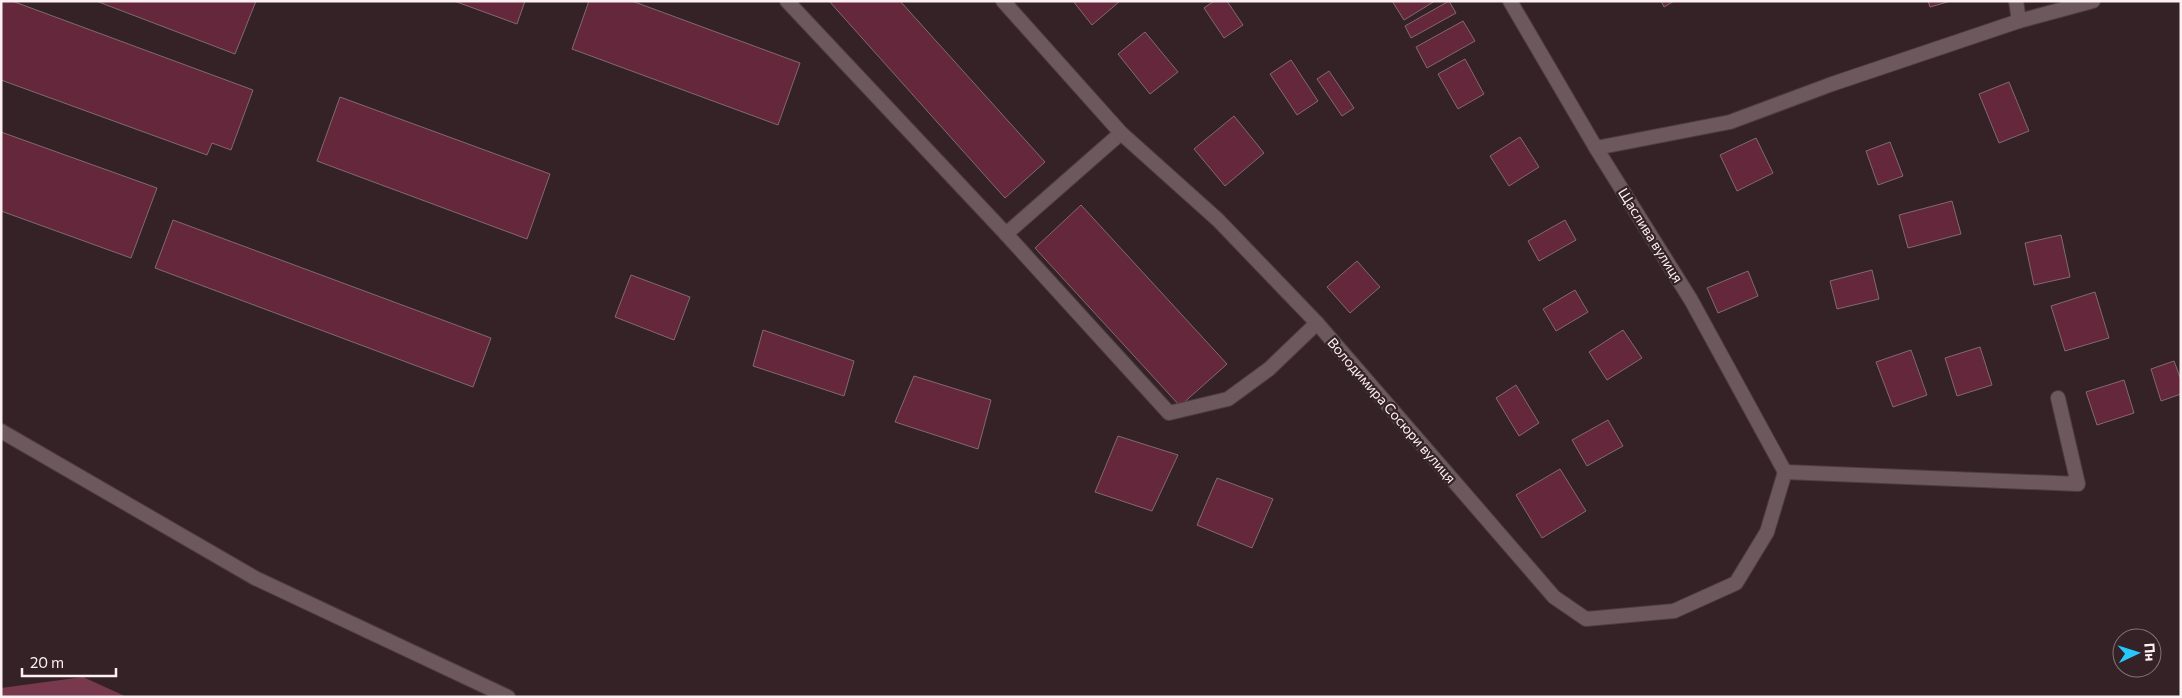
<svg xmlns="http://www.w3.org/2000/svg" width="2182" height="698" font-family="Commissioner,sans-serif">
  <rect width="100%" height="100%" fill="#342227"/>
  <polygon fill="#78384d" points="83,677 127,697 1,697 1,688"/>
  <g fill="#65273c" stroke="#806a70">
    <polygon points="1,1 12,1 253,90 231,150 212,143 207,155 1,80"/>
    <polygon points="96,1 256,1 235,54"/>
    <polygon points="454,1 525,1 517,24"/>
    <polygon points="589,1 632,1 800,63 778,125 572,49"/>
    <polygon points="829,1 900,1 1045,162 1005,198"/>
    <polygon points="1073,1 1120,1 1092,25"/>
    <polygon points="1214,1 1227,1 1243,25 1224,38 1204,8"/>
    <polygon points="1392,1 1435,1 1404,20"/>
    <polygon points="1449,1 1456,13 1411,38 1405,26"/>
    <polygon points="1661,1 1674,1 1664,7"/>
    <polygon points="1928,1 1951,1 1930,7"/>
    <polygon points="1463,21 1475,41 1427,68 1416,47"/>
    <polygon points="1145,32 1178,72 1150,94 1118,54"/>
    <polygon points="1465,59 1484,94 1458,109 1438,74"/>
    <polygon points="1291,60 1318,101 1297,115 1270,74"/>
    <polygon points="1329,71 1354,108 1342,116 1317,79"/>
    <polygon points="2009,82 2029,131 1999,143 1979,94"/>
    <polygon points="340,97 550,174 527,239 317,161"/>
    <polygon points="1234,116 1264,153 1225,186 1194,149"/>
    <polygon points="1,132 157,188 131,258 1,211"/>
    <polygon points="1520,137 1539,167 1509,186 1490,156"/>
    <polygon points="1756,138 1773,173 1737,191 1720,155"/>
    <polygon points="1890,142 1903,176 1878,185 1866,151"/>
    <polygon points="1952,201 1961,234 1908,248 1899,215"/>
    <polygon points="1081,205 1227,364 1180,406 1035,248"/>
    <polygon points="173,220 491,338 473,387 155,268"/>
    <polygon points="1565,220 1576,240 1539,261 1528,241"/>
    <polygon points="2061,235 2070,277 2034,285 2025,243"/>
    <polygon points="1357,261 1380,287 1350,313 1327,287"/>
    <polygon points="1872,270 1879,299 1837,309 1830,281"/>
    <polygon points="1748,271 1758,296 1718,313 1707,288"/>
    <polygon points="631,275 690,297 674,340 615,317"/>
    <polygon points="1575,290 1588,312 1556,331 1543,309"/>
    <polygon points="2095,292 2109,338 2065,351 2051,306"/>
    <polygon points="763,330 854,361 844,396 753,366"/>
    <polygon points="1623,330 1642,358 1607,380 1589,352"/>
    <polygon points="1980,347 1992,385 1957,396 1945,358"/>
    <polygon points="1911,350 1927,395 1893,407 1876,362"/>
    <polygon points="2174,361 2181,380 2181,394 2161,401 2151,369"/>
    <polygon points="914,376 991,400 978,449 895,422"/>
    <polygon points="2124,380 2134,413 2097,425 2086,392"/>
    <polygon points="1516,385 1539,423 1519,436 1496,398"/>
    <polygon points="1608,420 1623,446 1587,466 1572,440"/>
    <polygon points="1118,436 1178,455 1152,511 1095,492"/>
    <polygon points="1560,469 1586,511 1542,538 1516,495"/>
    <polygon points="1217,478 1273,499 1252,548 1197,525"/>
  </g>
  <g fill="none" stroke-linecap="round" stroke-linejoin="round">
    <defs>
      <g id="service">
        <polyline points="787,1 1006,234 1121,133"/>
        <polyline points="1006,234 1169,413 1228,399 1269,369 1317,323"/>
      </g>
      <g id="minor">
        <polyline points="1003,1 1121,133 1218,220 1317,323 1554,597 1586,619 1674,611 1736,583 1767,532 1785,472"/>
        <polyline points="1510,1 1596,148 1691,300 1785,472"/>
        <polyline points="2016,1 2019,21"/>
        <polyline points="1596,148 1730,122 1832,84 2019,21 2093,1"/>
        <polyline points="1,431 255,578 508,697"/>
        <polyline points="1785,472 2078,484 2058,398"/>
      </g>
    </defs>
    <use href="#service" stroke="#4d3d42" stroke-width="16"/>
    <use href="#minor" stroke="#4d3d42" stroke-width="16"/>
    <use href="#service" stroke="#6c585d" stroke-width="14"/>
    <use href="#minor" stroke="#6c585d" stroke-width="14"/>
  </g>
  <g text-anchor="middle" dominant-baseline="central" stroke-width="4.5" stroke-linejoin="round" paint-order="stroke">
    <g font-size="14" fill="#fdf0f3" stroke="#342227">
      <text transform="translate(1651 235) rotate(58)">Щаслива вулиця</text>
      <text transform="translate(1392 410) rotate(49)">Володимира Сосюри вулиця</text>
    </g>
  </g>
  <rect width="2182" height="698" fill="none" stroke="#fdf0f3" stroke-width="5"/>
  <g transform="translate(2137 653) rotate(86)"><circle r="24" fill="#342227" stroke="#847479"/>
  <path d="M0-4L9 19L0 12L-9 19Z" fill="#27c8ff"/>
  <text y="-8" font-size="14" font-weight="bold" text-anchor="middle" fill="#fdf0f3">Пн</text>
  </g>
  <path d="M22 668v8h94v-8" fill="none" stroke="#fdf0f3" stroke-width="2.5"/>
  <text x="30" y="668" font-size="15" fill="#fdf0f3" stroke="#342227" stroke-width="4" paint-order="stroke">20 m</text>
</svg>
